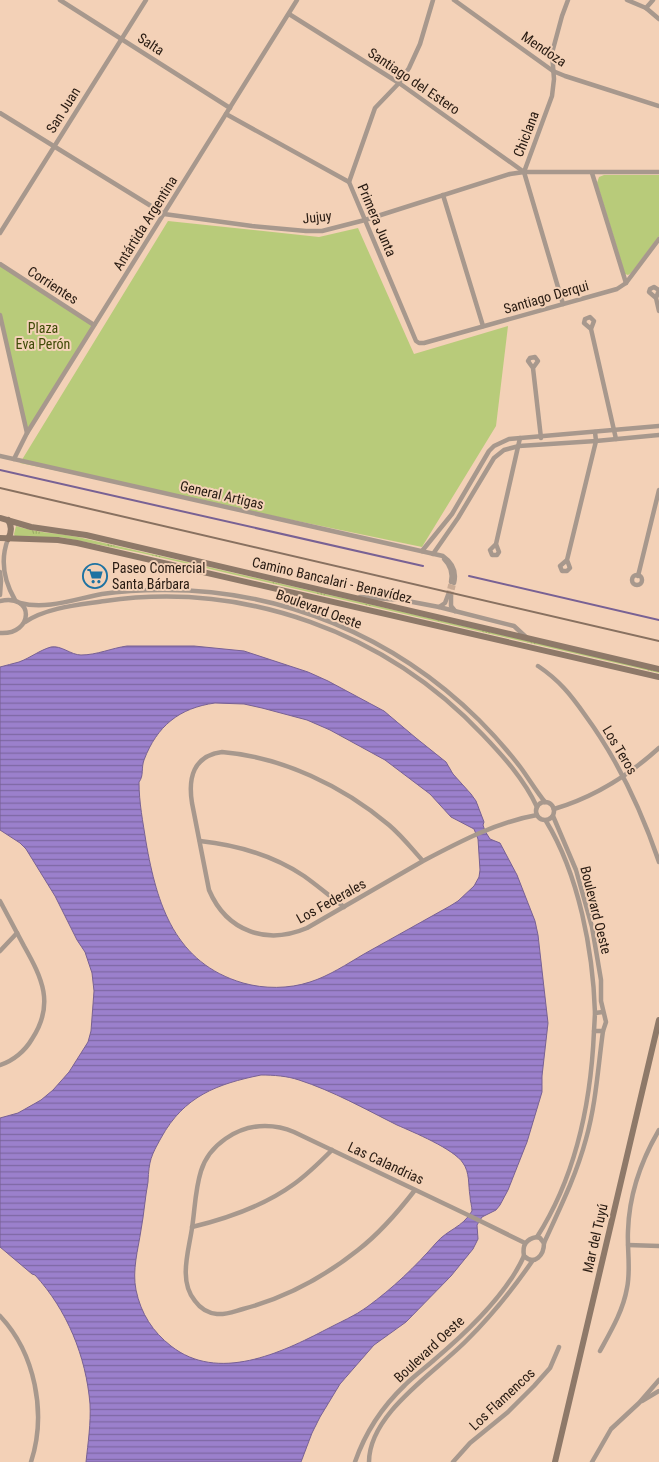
<svg xmlns="http://www.w3.org/2000/svg" width="659" height="1462" font-family="'Roboto Condensed',sans-serif">
  <defs>
    <pattern id="grass-tufts" width="24" height="20" patternUnits="userSpaceOnUse" patternTransform="scale(1.25)"><rect width="24" height="20" fill="#b8cb7a"/><path d="M3 7l-1-3M5 7V3M7 7l1-3M15 17l-1-3M17 17v-4M19 17l1-3" fill="none" stroke="#9eae68"/></pattern>
    <pattern id="water-rules" width="6" height="5" patternUnits="userSpaceOnUse" patternTransform="scale(1.25)"><rect width="6" height="5" fill="#9b80cc"/><path d="M0 2.5h6" fill="none" stroke="#7e68a4"/></pattern>
  </defs>
  <rect width="100%" height="100%" fill="#f3d1b7"/>
  <path fill="url(#grass-tufts)" d="M16 526C37 533 57 533 78 537L659 671V673L141 553 60 537H15L14 534Z"/>
  <g fill="#b8cb7a">
    <polygon points="604,175 659,175 659,236 631,273 628,275 625,274 597,183 599,177"/>
    <polygon points="168,221 319,237 358,228 414,354 508,326 496,426 422,547 20,463"/>
    <polygon points="0,264 94,325 27,433 0,315"/>
  </g>
  <path fill="url(#water-rules)" stroke="#786194" fill-rule="evenodd" d="M127 646H194L244 651 308 672 328 681 384 711 416 738 446 762 453 774 471 794 476 801 484 822 483 825 485 831 490 839 500 843 517 875 535 921 538 935 548 1023 542 1076V1092L527 1142 508 1190 500 1205 496 1210 482 1217 477 1225 478 1239 473 1249 451 1276 406 1322 374 1345 340 1384 320 1417 312 1433 301 1462H86C88 1443 91 1423 90 1404 86 1356 67 1310 35 1275L32 1274 0 1247V1118L18 1113 41 1100 53 1090 69 1072 88 1042 91 1031 94 991 92 973 85 952 77 940 55 896 26 849 20 843 0 830V667C6 665 13 664 19 662 30 658 40 650 51 647 61 645 71 655 81 655 97 655 112 648 127 646ZM215 703 244 704 262 708 307 720 330 730 385 760 430 794 451 817 474 829 478 839 480 870 479 877 474 886 458 901 450 906C421 922 393 938 364 954 347 964 329 976 310 982 289 989 264 989 243 983 175 963 157 905 146 842 143 822 139 803 139 782 144 776 141 768 144 760 157 726 179 708 215 703ZM261 1075C274 1075 287 1076 299 1080 333 1091 365 1109 397 1125 413 1132 454 1149 463 1163 470 1173 468 1184 470 1196 470 1201 472 1206 472 1211 462 1228 448 1229 436 1243 415 1267 393 1288 367 1307 355 1316 340 1322 327 1329 281 1353 218 1383 171 1346 153 1332 141 1314 136 1290 132 1270 138 1250 141 1230 144 1214 145 1198 148 1182 149 1160 151 1156 161 1138 184 1096 217 1084 261 1075Z"/>
  <g fill="none" stroke-linecap="round" stroke-linejoin="round">
    <g stroke="#786194" stroke-width="2">
      <polyline points="0,470 423,566"/>
      <polyline points="469,576 659,620"/>
    </g>
    <g stroke="#caac96" stroke-width="4.5" stroke-dasharray="4.5 2" stroke-linecap="butt">
      <polyline points="448,595 451,582"/>
      <polyline points="451,596 454,583"/>
    </g>
    <g stroke="#a7988d" stroke-width="4.5">
      <polyline points="60,0 230,108"/>
      <polyline points="433,0 420,44 409,68 399,83 375,108 349,182 416,341 419,343 424,343 617,289 626,283 659,239"/>
      <polyline points="454,0 553,71 565,76 659,106"/>
      <polyline points="627,0 646,8 659,19"/>
      <polyline points="646,8 653,0"/>
      <polyline points="289,14 399,83 524,172"/>
      <polyline points="0,113 164,214 252,226 306,231 322,231 365,220 510,174 524,172 659,172"/>
      <polyline points="226,114 349,182"/>
      <polyline points="592,173 626,283"/>
      <polyline points="443,195 483,326"/>
      <polyline points="0,233 146,0"/>
      <polyline points="0,264 94,325"/>
      <polyline points="656,298 649,292 650,289 654,287 659,290 656,298 659,311"/>
      <polyline points="563,304 524,172 552,96 554,79 552,53 562,16 568,0"/>
      <polyline points="0,315 27,433"/>
      <polyline points="591,329 584,323 585,319 590,317 594,321 591,329 616,439"/>
      <polyline points="533,368 538,361 535,357 530,358 528,361 533,368 541,438"/>
      <path d="M0 456 443 556C453 563 457 571 454 583"/>
      <polyline points="14,459 27,433 297,0"/>
      <path d="M8 539C0 560 4 581 15 600"/>
      <polyline points="496,544 490,550 492,555 497,555 499,552 496,544 520,438"/>
      <polyline points="422,551 452,514 489,451 494,446 509,439 659,426"/>
      <polyline points="433,554 458,518 494,458 504,450 519,446 596,441 659,435"/>
      <path d="M444 559C451 566 453 573 451 582"/>
      <polyline points="567,560 560,566 562,571 567,571 570,568 567,560 596,441 595,432"/>
      <polyline points="0,572 1,581 0,595"/>
      <circle cx="637" cy="580" r="5"/>
      <polyline points="638,576 659,490"/>
      <polyline points="451,596 451,606 455,611"/>
      <polyline points="360,597 402,600 439,607 514,626 527,638"/>
      <path d="M0 601C35 593 34 635 0 633"/>
      <path d="M20 603C47 610 75 599 102 594 122 591 142 590 162 590 281 589 394 636 479 720 494 735 508 751 521 768 529 779 536 791 545 802"/>
      <polyline points="439,607 445,603 448,595"/>
      <path d="M25 622C48 607 79 605 105 601 245 581 386 632 483 735 503 756 524 779 537 807"/>
      <path d="M538 666C559 680 571 695 585 715 618 760 641 809 659 862"/>
      <circle cx="545" cy="811" r="9"/>
      <path d="M554 809C595 797 628 776 659 748"/>
      <polyline points="553,816 576,870 592,927 601,980 601,1001 606,1022 603,1031 594,1031 595,1013 603,1012"/>
      <path d="M546 821C579 875 593 951 595 1013"/>
      <path d="M200 841C237 845 274 856 304 876 318 886 331 897 344 907"/>
      <path d="M423 861 307 928C267 945 227 932 209 890L192 803C188 778 193 756 222 752 282 757 343 786 389 825 402 836 412 849 423 861 459 842 497 822 537 815"/>
      <path d="M0 901C8 916 16 931 24 946 42 978 55 1004 32 1039 25 1051 13 1061 0 1065"/>
      <polyline points="0,951 17,933"/>
      <path d="M415 1190C398 1212 380 1233 358 1250 324 1277 285 1298 243 1309 235 1311 226 1315 217 1314 208 1313 200 1308 195 1301 178 1281 189 1250 192 1228 195 1209 195 1190 201 1171 209 1145 237 1126 265 1126 275 1126 285 1128 294 1132L468 1215 525 1243"/>
      <path d="M192 1227C229 1218 264 1206 294 1184 308 1174 320 1162 332 1150"/>
      <path d="M537 1237C576 1176 591 1102 594 1031"/>
      <path d="M537 1237 540 1238 544 1243C544 1255 535 1266 524 1256 522 1245 526 1239 537 1237Z"/>
      <path d="M544 1243C560 1208 576 1176 586 1139 596 1104 598 1067 603 1031"/>
      <polyline points="628,1245 659,1246"/>
      <path d="M0 1316C35 1353 47 1413 31 1462"/>
      <path d="M600 1351C611 1331 623 1311 627 1288 631 1270 627 1250 628 1231 629 1196 641 1161 659 1130"/>
      <polyline points="642,1401 659,1391"/>
      <path d="M355 1462C365 1433 383 1406 405 1385 414 1376 425 1368 434 1360 466 1333 507 1294 524 1256"/>
      <path d="M369 1462C369 1413 436 1372 467 1340 492 1315 513 1289 533 1260"/>
      <polyline points="453,1462 470,1443 508,1412 534,1386 550,1368 559,1347"/>
      <polyline points="592,1462 611,1429 639,1403 659,1380"/>
    </g>
    <g stroke="#8e7969" stroke-width="6">
      <polyline points="0,518 31,527 86,535 659,669"/>
      <path d="M8 520C12 526 12 532 8 539"/>
      <polyline points="0,538 58,540 77,543 659,677"/>
      <polyline points="555,1462 659,1020"/>
    </g>
    <polyline stroke="#887160" stroke-width="2" points="0,488 659,641"/>
  </g>
  <defs>
    <symbol id="supermarket-ring" viewBox="-11 -11 22 22"><circle r="9.5" fill="#f3d1b7" stroke="#1d72a2" stroke-width="1.5"/><path d="M-6-5.5h2.5l.6 2H6L4.5 2H-2.5L-4.4-4H-6ZM-1.5 3.2a1.3 1.3 0 1 0 .1 0ZM3 3.2a1.3 1.3 0 1 0 .1 0Z" fill="#1d72a2"/></symbol>
  </defs>
  <g fill-rule="evenodd">
    <use href="#supermarket-ring" x="81" y="562" width="28" height="28"/>
  </g>
  <g text-anchor="middle" dominant-baseline="central" stroke-width="4" stroke-linejoin="round" paint-order="stroke">
    <g font-size="14" fill="#271a11" stroke="#f3d1b7">
      <text transform="translate(151 44) rotate(33)">Salta</text>
      <text transform="translate(544 49) rotate(34)">Mendoza</text>
      <text transform="translate(414 81) rotate(34)">Santiago del Estero</text>
      <text transform="translate(63 110) rotate(-58)">San Juan</text>
      <text transform="translate(526 134) rotate(-69)">Chiclana</text>
      <text transform="translate(317 217) rotate(-6)">Jujuy</text>
      <text transform="translate(377 220) rotate(67)">Primera Junta</text>
      <text transform="translate(145 223) rotate(-58)">Antártida Argentina</text>
      <text transform="translate(53 285) rotate(33)">Corrientes</text>
      <text transform="translate(546 297) rotate(-16)">Santiago Derqui</text>
      <text transform="translate(222 495) rotate(13)">General Artigas</text>
      <text transform="translate(332 580) rotate(13)">Camino Bancalari - Benavídez</text>
      <text transform="translate(319 609) rotate(20)">Boulevard Oeste</text>
      <text transform="translate(620 750) rotate(59)">Los Teros</text>
      <text transform="translate(331 901) rotate(-29)">Los Federales</text>
      <text transform="translate(596 910) rotate(76)">Boulevard Oeste</text>
      <text transform="translate(386 1163) rotate(25)">Las Calandrias</text>
      <text transform="translate(595 1238) rotate(-77)">Mar del Tuyú</text>
      <text transform="translate(429 1349) rotate(-43)">Boulevard Oeste</text>
      <text transform="translate(502 1399) rotate(-43)">Los Flamencos</text>
    </g>
    <g font-size="14" fill="#404b08" stroke="#f3d1b7">
      <text x="43" y="328">Plaza<tspan x="43" dy="16">Eva Perón</tspan></text>
    </g>
    <g font-size="14" fill="#271a11" stroke="#f3d1b7" text-anchor="start">
      <text x="112" y="568">Paseo Comercial<tspan x="112" dy="16">Santa Bárbara</tspan></text>
    </g>
  </g>
</svg>
